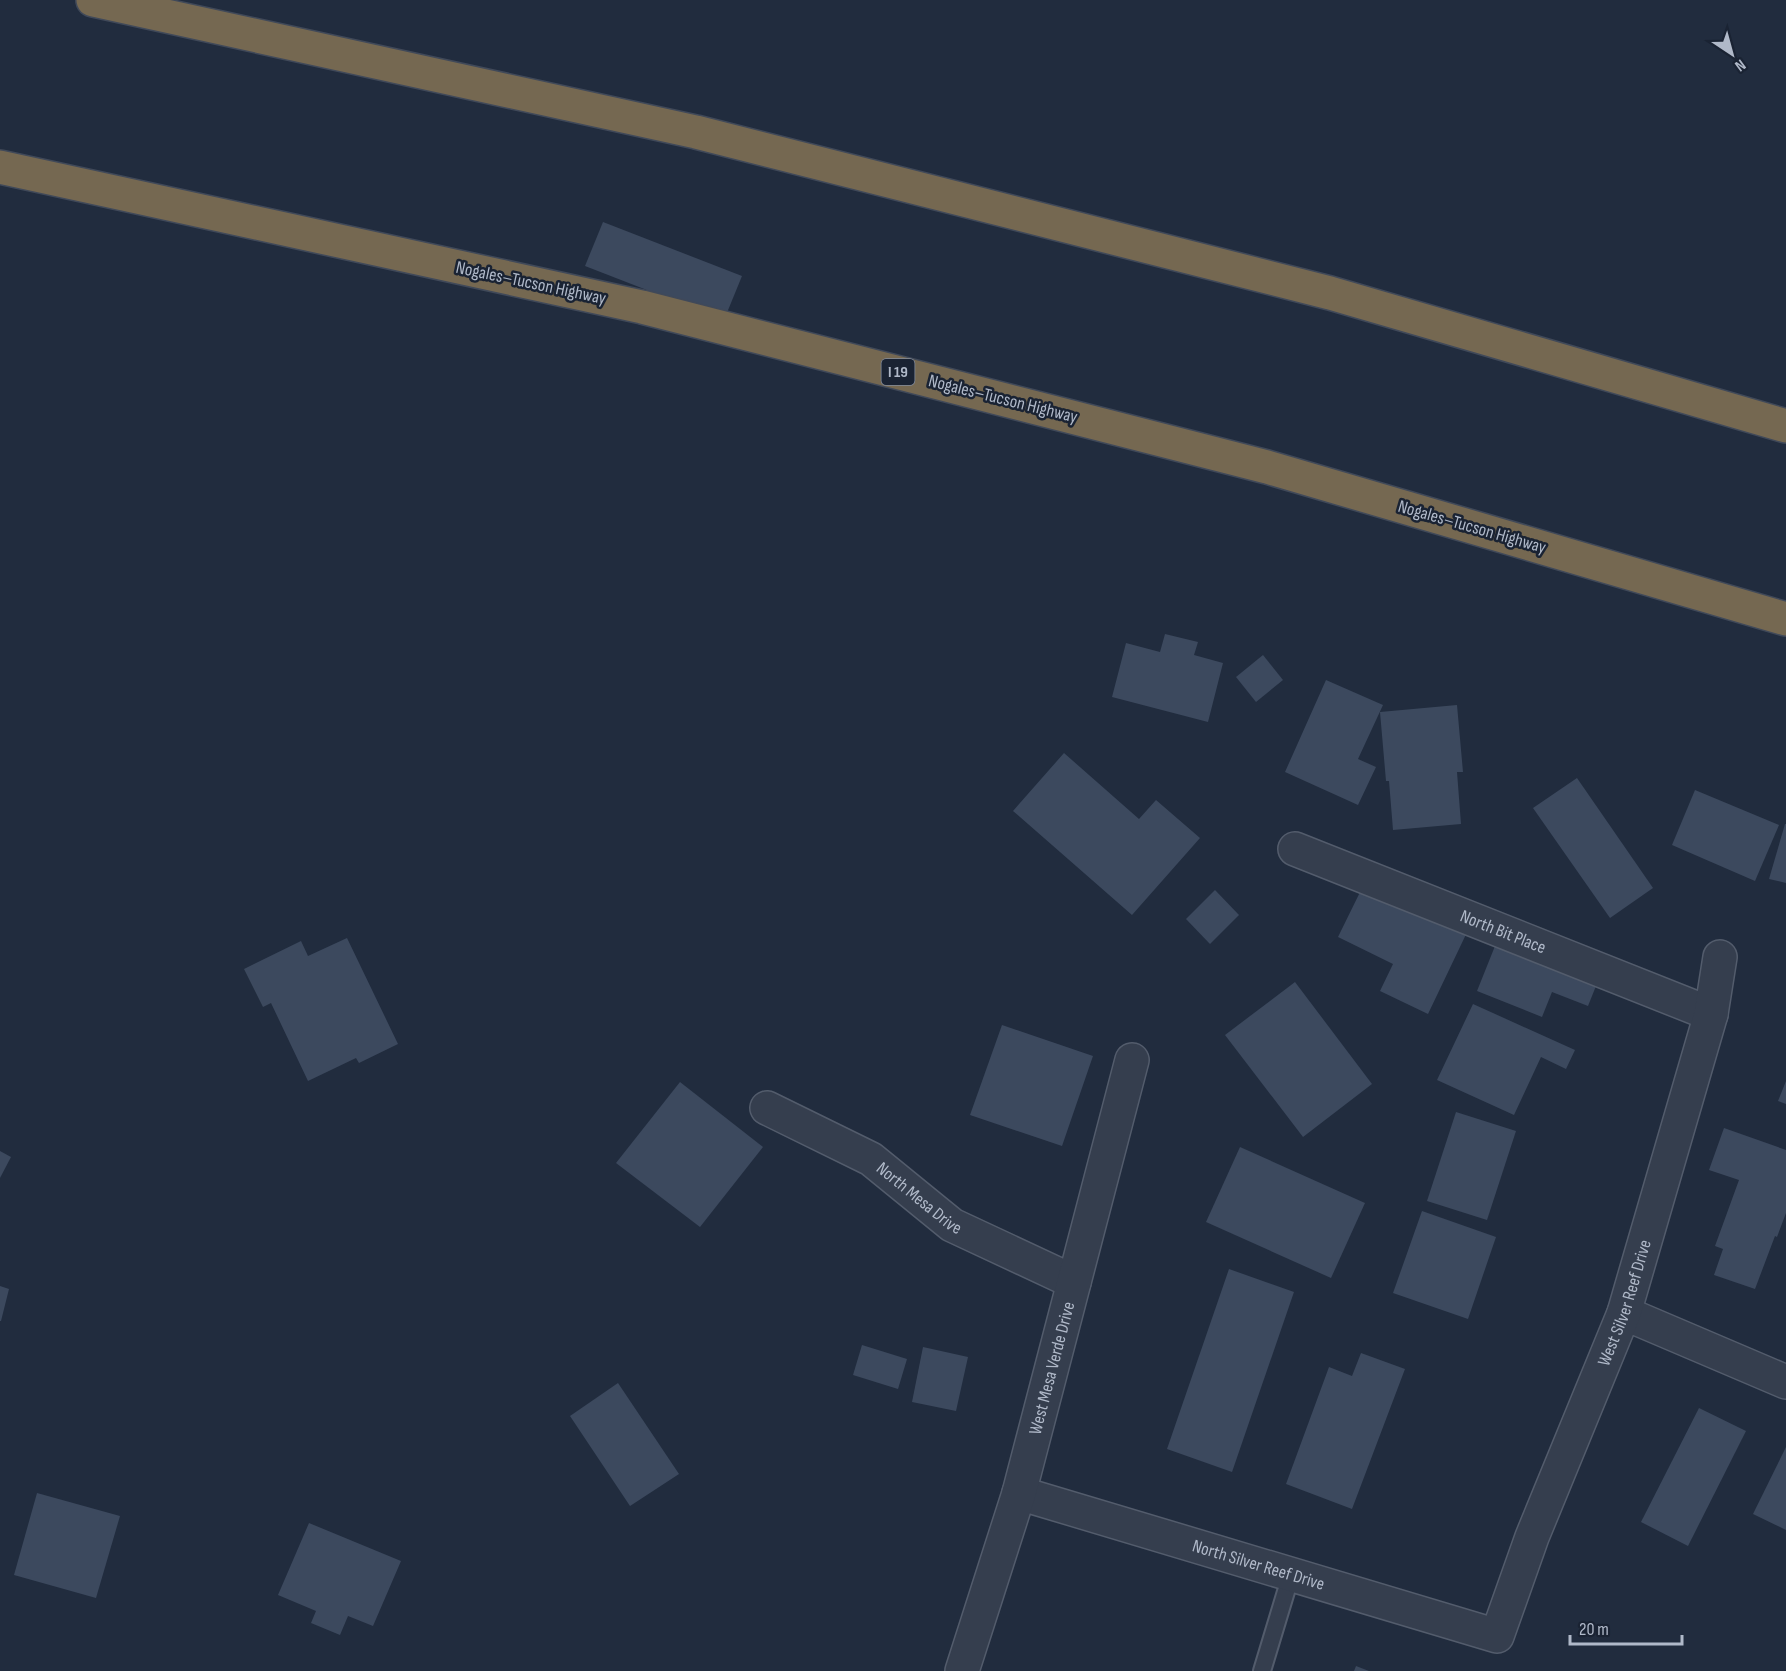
<svg xmlns="http://www.w3.org/2000/svg" width="1786" height="1671" font-family="'Sofia Sans Condensed',sans-serif">
  <rect width="100%" height="100%" fill="#212c3e"/>
  <g fill="#3c495e">
    <polygon points="603,222 742,276 724,320 585,266"/>
    <polygon points="1165,634 1198,642 1194,655 1223,663 1208,722 1112,697 1126,643 1160,652"/>
    <polygon points="1263,655 1283,680 1256,702 1236,677"/>
    <polygon points="1326,680 1383,705 1358,759 1376,767 1358,805 1285,772"/>
    <polygon points="1457,705 1463,772 1457,772 1461,824 1393,830 1389,781 1386,781 1380,712"/>
    <polygon points="1064,753 1139,819 1156,800 1200,838 1132,915 1013,811"/>
    <polygon points="1577,778 1653,888 1610,918 1533,808"/>
    <polygon points="1695,790 1779,825 1755,881 1672,845"/>
    <polygon points="1785,824 1786,824 1786,883 1769,879"/>
    <polygon points="1364,884 1470,926 1428,1014 1380,991 1393,964 1338,937"/>
    <polygon points="1215,890 1239,915 1210,944 1186,919"/>
    <polygon points="347,938 398,1044 359,1063 356,1058 308,1081 271,1003 263,1007 244,969 301,941 308,956"/>
    <polygon points="1497,941 1598,981 1588,1006 1552,992 1542,1017 1477,991"/>
    <polygon points="1295,982 1372,1084 1303,1137 1225,1035"/>
    <polygon points="1473,1004 1575,1050 1566,1069 1541,1057 1514,1115 1437,1080"/>
    <polygon points="1002,1025 1093,1056 1062,1146 970,1115"/>
    <polygon points="1786,1081 1786,1104 1778,1101"/>
    <polygon points="680,1082 763,1147 700,1227 616,1163"/>
    <polygon points="1456,1112 1516,1131 1487,1220 1427,1201"/>
    <polygon points="1724,1128 1786,1150 1786,1213 1777,1237 1775,1236 1755,1289 1714,1275 1723,1249 1715,1246 1739,1180 1709,1170"/>
    <polygon points="1240,1147 1365,1203 1331,1278 1206,1222"/>
    <polygon points="0,1151 11,1157 0,1178"/>
    <polygon points="1422,1211 1496,1237 1468,1319 1393,1293"/>
    <polygon points="1229,1269 1294,1292 1232,1472 1167,1449"/>
    <polygon points="0,1286 9,1289 1,1321 0,1321"/>
    <polygon points="862,1345 907,1359 898,1389 853,1375"/>
    <polygon points="923,1347 968,1357 956,1411 912,1402"/>
    <polygon points="1361,1353 1405,1369 1352,1509 1286,1484 1329,1367 1352,1376"/>
    <polygon points="618,1383 679,1474 630,1506 570,1416"/>
    <polygon points="1699,1408 1746,1431 1688,1546 1641,1522"/>
    <polygon points="1786,1447 1786,1530 1753,1514"/>
    <polygon points="37,1493 120,1516 96,1598 14,1575"/>
    <polygon points="309,1523 401,1561 373,1626 348,1616 340,1635 311,1623 316,1611 278,1595"/>
    <polygon points="1356,1666 1369,1671 1354,1671"/>
  </g>
  <g fill="none" stroke-linecap="round" stroke-linejoin="round">
    <defs>
      <polyline id="lane" points="1262,1671 1291,1575"/>
      <g id="street">
        <path id="s1" d="M1295 849 1711 1014"/>
        <path id="s2" d="M767 1108 871 1159 952 1225 1074 1282"/>
        <polyline points="1624,1313 1786,1382"/>
        <path id="s3" d="M1019 1493 1497 1636 1532 1537 1624 1313 1711 1014 1720 957"/>
        <path id="s4" d="M962 1671 1019 1493 1132 1060"/>
      </g>
      <g id="highway">
        <polyline points="93,0 696,132 1330,293 1786,426"/>
        <polyline points="0,167 642,307 1267,467 1786,619"/>
      </g>
    </defs>
    <use href="#lane" stroke="#535c6c" stroke-width="20"/>
    <use href="#street" stroke="#535c6c" stroke-width="36"/>
    <use href="#highway" stroke="#404959" stroke-width="36"/>
    <use href="#lane" stroke="#353e4e" stroke-width="16"/>
    <use href="#street" stroke="#353e4e" stroke-width="33"/>
    <use href="#highway" stroke="#756851" stroke-width="33"/>
  </g>
  <g text-anchor="middle" dominant-baseline="central" stroke-width="5" stroke-linejoin="round" paint-order="stroke">
    <rect fill="#1a2333" stroke="#838c9c" stroke-width="1.5" x="881.5" y="359" width="33" height="26" rx="4.5"/>
    <g font-size="16" font-weight="bold" fill="#b0b9c9">
      <text x="898" y="372">I 19</text>
    </g>
    <g font-size="18" fill="#b0b9c9" stroke="#1a2333">
      <text transform="translate(531 283) rotate(12)">Nogales–Tucson Highway</text>
      <text transform="translate(1003 399) rotate(14)">Nogales–Tucson Highway</text>
      <text transform="translate(1472 527) rotate(16)">Nogales–Tucson Highway</text>
      <text stroke="none"><textPath href="#s1" startOffset="224">North Bit Place</textPath></text>
      <text stroke="none"><textPath href="#s2" startOffset="178">North Mesa Drive</textPath></text>
      <text stroke="none"><textPath href="#s3" startOffset="856">West Silver Reef Drive</textPath></text>
      <text stroke="none"><textPath href="#s4" startOffset="316">West Mesa Verde Drive</textPath></text>
      <text stroke="none"><textPath href="#s3" startOffset="250">North Silver Reef Drive</textPath></text>
    </g>
  </g>
  <g transform="translate(1732 54) rotate(144)" stroke="#1a2333" stroke-width="4.5" paint-order="stroke">
  <path d="M0-4.5L10 22L0 15L-10 22Z" fill="#b0b9c9"/>
  <text y="-9" font-size="16" font-weight="bold" text-anchor="middle" fill="#b0b9c9">N</text>
  </g>
  <path d="M1570 1635v9h112v-9" fill="none" stroke="#b0b9c9" stroke-width="3"/>
  <text x="1579" y="1635" font-size="18" fill="#b0b9c9" stroke="#1a2333" stroke-width="4.5" paint-order="stroke">20 m</text>
</svg>
